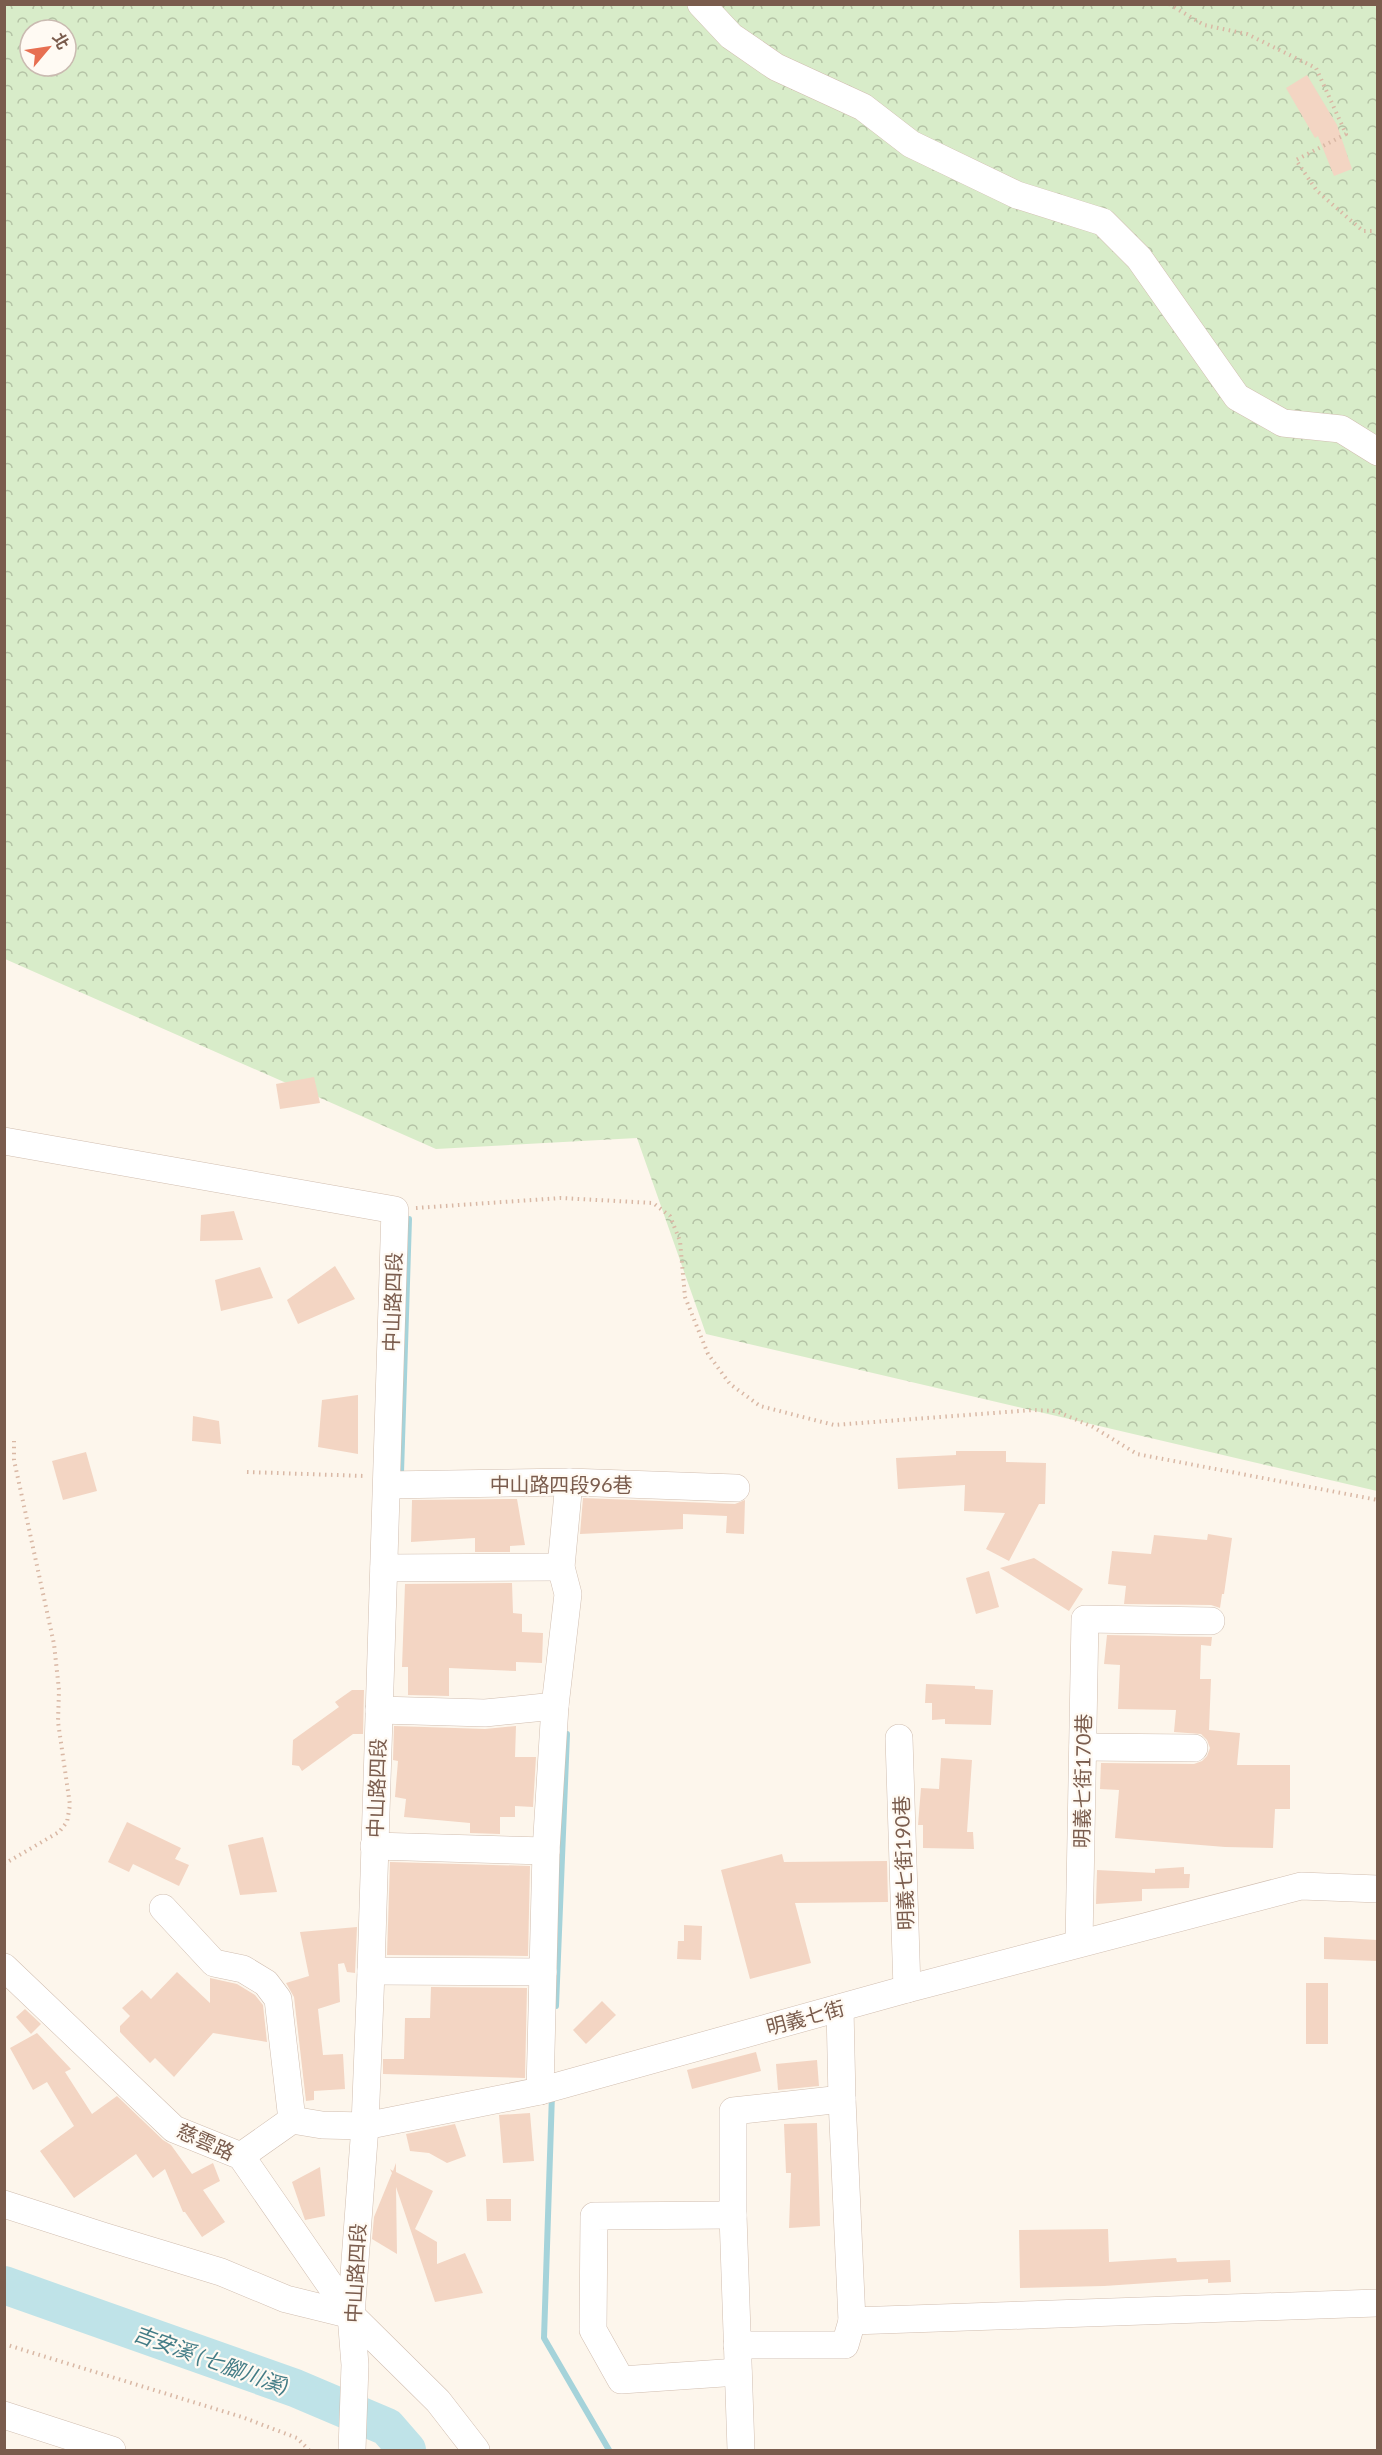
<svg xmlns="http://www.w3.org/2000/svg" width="1382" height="2455" font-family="Lato,'Noto Sans TC',sans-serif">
  <defs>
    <pattern id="forest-crowns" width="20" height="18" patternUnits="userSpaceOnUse" patternTransform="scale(1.5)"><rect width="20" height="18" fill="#d8ecc9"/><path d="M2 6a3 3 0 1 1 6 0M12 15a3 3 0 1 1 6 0" fill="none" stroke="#b4c2a5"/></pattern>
  </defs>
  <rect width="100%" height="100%" fill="#fdf6ec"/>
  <path fill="url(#forest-crowns)" fill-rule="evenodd" d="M5 5H1377V1491L706 1334 637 1138 436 1149 5 959ZM30 30H66V66H30Z"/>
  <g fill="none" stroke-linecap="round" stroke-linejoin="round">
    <g stroke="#a5d3da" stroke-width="6">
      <polyline points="405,1478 401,1473 409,1219"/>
      <polyline points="556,2006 567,1734"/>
      <polyline points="552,2094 544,2338 609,2450"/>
    </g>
    <polyline stroke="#bfe3e8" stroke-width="38" points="4,2285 295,2388 387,2427 407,2450"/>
  </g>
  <g fill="#f3d5c3">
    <polygon points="1307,75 1337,125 1352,169 1334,176 1318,136 1315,138 1286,88"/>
    <polygon points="314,1077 320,1103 280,1109 276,1084"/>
    <polygon points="234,1211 243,1240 200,1241 201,1215"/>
    <polygon points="335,1266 355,1299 298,1324 287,1300"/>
    <polygon points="260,1267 273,1298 221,1311 215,1280"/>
    <polygon points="358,1395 358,1454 318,1447 322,1400"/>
    <polygon points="193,1416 219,1421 221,1444 192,1441"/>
    <polygon points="956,1451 1006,1451 1006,1462 1046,1463 1045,1504 1039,1504 1009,1561 986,1549 1005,1513 964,1511 965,1485 898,1489 896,1458 956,1455"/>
    <polygon points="86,1452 97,1491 63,1500 52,1461"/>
    <polygon points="583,1498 735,1504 745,1500 744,1534 726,1533 727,1516 683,1514 683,1529 580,1534"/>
    <polygon points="517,1499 525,1545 510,1546 510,1552 475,1552 475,1538 411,1542 412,1500"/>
    <polygon points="1208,1534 1232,1538 1224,1594 1222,1594 1220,1608 1211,1605 1124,1604 1126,1586 1108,1584 1112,1551 1151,1554 1154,1535 1207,1540"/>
    <polygon points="1034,1558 1083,1589 1069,1611 1000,1568"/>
    <polygon points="989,1571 999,1607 976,1614 966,1578"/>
    <polygon points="512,1583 513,1613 522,1614 522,1632 543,1633 542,1663 516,1662 516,1671 449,1668 449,1696 408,1695 408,1667 402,1667 405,1584"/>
    <polygon points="1107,1635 1212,1637 1211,1646 1201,1645 1200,1679 1211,1679 1209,1730 1240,1733 1237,1765 1290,1765 1290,1809 1275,1809 1273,1848 1225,1847 1115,1838 1119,1790 1100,1789 1101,1763 1194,1764 1202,1761 1207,1756 1210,1748 1207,1740 1201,1734 1174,1732 1176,1710 1118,1709 1120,1665 1104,1664"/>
    <polygon points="926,1684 975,1686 975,1689 993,1690 991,1725 945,1724 945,1719 932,1720 932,1703 925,1703"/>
    <polygon points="352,1690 364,1690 363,1734 353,1734 302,1771 299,1766 292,1765 293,1740 339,1707 335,1702"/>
    <polygon points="394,1726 485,1729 516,1726 515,1757 536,1757 533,1807 515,1806 515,1817 500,1817 500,1834 470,1833 470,1823 404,1817 406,1799 395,1797 398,1761 393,1760"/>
    <polygon points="941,1758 972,1760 967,1832 973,1832 974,1849 923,1848 923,1825 918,1825 921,1788 939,1789"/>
    <polygon points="127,1822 181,1848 175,1859 189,1865 179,1886 133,1864 129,1872 108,1862"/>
    <polygon points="263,1837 277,1892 240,1895 228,1845"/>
    <polygon points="782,1854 784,1862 887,1861 888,1902 795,1903 811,1963 750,1979 721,1870"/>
    <polygon points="390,1862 530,1866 528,1956 387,1955"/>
    <polygon points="1184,1867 1184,1874 1190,1874 1189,1888 1142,1889 1142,1901 1096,1904 1097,1870 1155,1873 1155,1869"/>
    <polygon points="684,1925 702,1926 701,1960 677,1959 678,1941 684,1941"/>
    <polygon points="357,1927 355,1973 347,1972 344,1963 338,1964 340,2002 318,2009 323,2055 343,2054 345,2089 314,2091 314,2100 306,2101 294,1997 286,1983 309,1976 300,1932"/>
    <polygon points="1324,1937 1377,1940 1377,1961 1324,1959"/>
    <polygon points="177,1972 210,2003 210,1978 237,1984 255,1995 263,2005 267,2042 213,2033 174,2077 155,2058 150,2063 120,2032 120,2026 130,2016 122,2008 142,1990 151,1999"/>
    <rect x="1306" y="1983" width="22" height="61"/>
    <polygon points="431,1987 527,1988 525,2078 383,2074 383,2059 404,2059 405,2018 430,2018"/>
    <polygon points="602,2001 616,2015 586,2044 573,2030"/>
    <polygon points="25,2009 41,2024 31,2034 16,2017"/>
    <polygon points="37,2033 71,2069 65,2072 92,2114 117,2096 163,2140 171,2145 192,2174 213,2163 220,2181 203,2190 225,2222 202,2237 185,2212 183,2212 165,2169 153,2178 136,2154 74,2198 40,2151 74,2126 47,2082 33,2090 10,2048"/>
    <polygon points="756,2052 761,2071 692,2089 687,2070"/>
    <polygon points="817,2060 819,2086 778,2090 776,2064"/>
    <polygon points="530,2113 534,2161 503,2163 499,2115"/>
    <polygon points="817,2123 820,2226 789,2228 791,2173 786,2173 784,2124"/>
    <polygon points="455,2124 466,2156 447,2163 429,2153 410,2151 406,2134"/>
    <polygon points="396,2163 396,2172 433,2191 415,2229 437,2242 437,2264 465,2253 483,2293 435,2302 396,2187 397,2254 372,2239 374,2217 392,2173 390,2169 393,2171"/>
    <polygon points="320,2167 325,2216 305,2220 292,2182"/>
    <polygon points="486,2199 511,2199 511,2221 487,2221"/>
    <polygon points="1108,2229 1109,2262 1176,2258 1177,2262 1230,2260 1231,2282 1208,2283 1208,2279 1104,2286 1020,2288 1019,2230"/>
  </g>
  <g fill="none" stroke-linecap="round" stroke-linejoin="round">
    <defs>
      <g id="minor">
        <polyline points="701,4 731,36 776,67 863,107 911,144 1017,195 1103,222 1139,258 1237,397 1283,423 1341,429 1378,452"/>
        <polyline points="4,1141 395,1210 371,1971 365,2126 351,2315 355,2365 352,2450"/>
        <polyline points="387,1485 569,1482 736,1488"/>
        <polyline points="384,1568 561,1567"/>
        <polyline points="379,1710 485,1713 555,1706"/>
        <polyline points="899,1738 907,1989"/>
        <polyline points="1083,1747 1194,1748"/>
        <polyline points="374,1846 546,1851"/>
        <polyline points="163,1908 214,1963 243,1969 266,1983 278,1999 292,2120"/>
        <polyline points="1079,1943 1085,1619 1211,1621"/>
        <polyline points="4,1967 174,2129 241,2156 351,2315 438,2401 476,2450"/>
        <polyline points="371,1971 543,1972"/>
        <polyline points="840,2008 842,2099 852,2321 1377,2303"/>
        <polyline points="540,2091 546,1851 555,1706 568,1594 561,1567 569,1482"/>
        <polyline points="241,2156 292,2120 322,2125 365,2126 540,2091 907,1989 1301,1886 1378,1889"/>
        <polyline points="4,2204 103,2236 221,2272 286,2299 351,2315"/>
        <polyline points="733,2215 594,2216 593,2330 621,2380 738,2372"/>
        <polyline points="737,2345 845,2345 852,2321"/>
        <polyline points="4,2415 112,2450"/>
        <polyline points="741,2450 733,2215 733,2111 842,2099"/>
      </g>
    </defs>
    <use href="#minor" stroke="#d1beb0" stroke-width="28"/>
    <g stroke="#d9b8a5" stroke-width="4" stroke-dasharray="1.5 4.5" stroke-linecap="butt">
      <polyline points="1169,4 1204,25 1247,34 1316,68 1346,134 1296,160 1317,191 1363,231 1378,231"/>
      <polyline points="416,1208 561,1198 653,1203 670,1216 680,1241 685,1297 708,1354 730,1384 760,1406 834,1425 1033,1410 1056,1411 1093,1427 1137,1454 1378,1500"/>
      <polyline points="247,1472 365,1476"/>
      <polyline points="4,1864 59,1832 67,1822 70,1805 58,1722 59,1690 54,1644 14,1460 14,1441"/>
      <polyline points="4,2344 242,2417 297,2438 309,2450"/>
    </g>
    <use href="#minor" stroke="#fff" stroke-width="27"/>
  </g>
  <g text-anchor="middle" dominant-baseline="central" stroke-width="4.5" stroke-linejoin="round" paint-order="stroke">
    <g font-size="20" fill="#7a5c4d" stroke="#fffaf3">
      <text transform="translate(392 1302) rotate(-88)">中山路四段</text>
      <text x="561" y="1484">中山路四段96巷</text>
      <text transform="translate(1082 1781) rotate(-89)">明義七街170巷</text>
      <text transform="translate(376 1788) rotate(-88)">中山路四段</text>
      <text transform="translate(903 1863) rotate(-92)">明義七街190巷</text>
      <text transform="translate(805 2017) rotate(-15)">明義七街</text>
      <text transform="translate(206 2141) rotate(24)">慈雲路</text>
      <text transform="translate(355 2273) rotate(-87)">中山路四段</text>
    </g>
    <g font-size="21" font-style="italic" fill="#437c86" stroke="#fffaf3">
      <text transform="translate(211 2359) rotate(20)">吉安溪 (七腳川溪)</text>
    </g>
  </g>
  <rect width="1382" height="2455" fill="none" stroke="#7a5c4d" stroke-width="12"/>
  <g transform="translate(48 48) rotate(61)"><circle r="28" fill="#fffaf3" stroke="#cabbb1" stroke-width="1.5"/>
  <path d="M0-4.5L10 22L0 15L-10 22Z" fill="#e76f51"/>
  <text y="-9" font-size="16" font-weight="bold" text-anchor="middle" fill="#7a5c4d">北</text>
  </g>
</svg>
